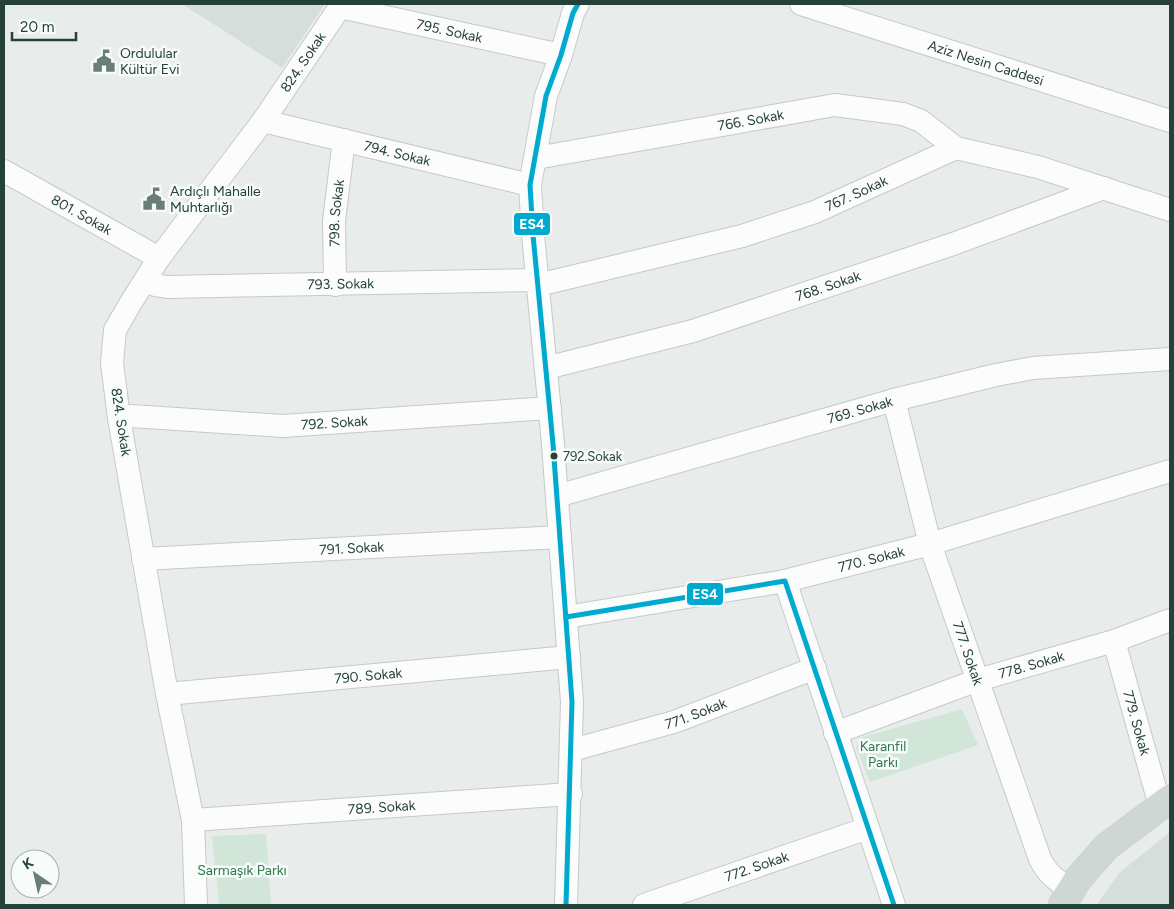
<svg xmlns="http://www.w3.org/2000/svg" width="1174" height="909" font-family="Figtree,sans-serif">
  <rect width="100%" height="100%" fill="#e8edeb"/>
  <g fill="#d6dedb">
    <polygon points="182,4 325,4 282,68"/>
    <polygon points="1170,832 1170,905 1097,905 1119,873"/>
  </g>
  <g fill="#d1e6d8">
    <polygon points="962,709 978,745 870,782 856,748 859,738"/>
    <polygon points="266,834 271,905 219,905 212,836"/>
  </g>
  <g fill="none" stroke-linecap="round" stroke-linejoin="round">
    <defs>
      <g id="minor">
        <path id="s1" d="M801 4 1170 121"/>
        <path id="s2" d="M340 7 561 55"/>
        <path id="s3" d="M263 121 530 185"/>
        <path id="s4" d="M536 158 835 105 903 114 921 121 956 148"/>
        <path id="s5" d="M4 171 159 258"/>
        <path id="s6" d="M146 280 155 285 167 287 537 280"/>
        <path id="s7" d="M335 285 334 221 344 140"/>
        <path id="s8" d="M538 285 742 236 815 212 956 148 1038 167 1170 210"/>
        <path id="s9" d="M546 368 693 331 953 244 1104 188"/>
        <path id="s10" d="M894 400 930 544 1040 859C1048 875 1056 880 1071 890"/>
        <path id="s11" d="M119 418 131 416 283 426 550 408"/>
        <path id="s12" d="M557 496 894 400 996 375 1033 368 1170 359"/>
        <path id="s13" d="M143 559 560 537"/>
        <polyline points="785,581 894,905"/>
        <path id="s14" d="M566 617 785 581 930 544 1170 471"/>
        <path id="s15" d="M1114 641 1160 806"/>
        <path id="s16" d="M167 694 569 657"/>
        <path id="s17" d="M835 733 978 680 1114 641 1170 620"/>
        <path id="s18" d="M572 750 674 722 815 668"/>
        <path id="s19" d="M193 820 571 794"/>
        <path id="s20" d="M196 905 193 820 167 694 119 418 112 363 115 330 130 304 159 258 263 121 342 4"/>
        <polyline points="566,905 572,702 553,444 533,235 530,185 546,96 561,55 573,13 578,4"/>
        <path id="s21" d="M644 905 868 828"/>
      </g>
      <polyline id="major" points="1062,905 1078,879 1106,847 1170,799"/>
    </defs>
    <use href="#minor" stroke="#c5cac8" stroke-width="24"/>
    <use href="#major" stroke="#c3ccc9" stroke-width="29"/>
    <use href="#minor" stroke="#fcfcfc" stroke-width="22"/>
    <use href="#major" stroke="#cfd7d5" stroke-width="28"/>
    <defs>
      <g id="bus-1">
        <polyline points="566,617 785,581 894,905"/>
        <polyline points="566,905 572,702 553,444 533,235 530,185 546,96 561,55 573,13 578,4"/>
      </g>
    </defs>
    <use href="#bus-1" stroke="#f7fbf9" stroke-width="9"/>
    <use href="#bus-1" stroke="#00a9ce" stroke-width="5"/>
  </g>
  <defs>
    <symbol id="civic-bare" viewBox="-9 -9 18 18"><path d="M-.6-6.5H3V-4.5H.6V-3L4-1V1h2V6H-6V1h2V-1L-.6-3ZM-1.2 2.5V6h2.4V2.5Z" fill="#697e78" stroke="#f7fbf9" stroke-width="2.5" paint-order="stroke"/></symbol>
  </defs>
  <g fill-rule="evenodd">
    <use href="#civic-bare" x="88" y="45" width="32" height="32"/>
    <use href="#civic-bare" x="138" y="183" width="32" height="32"/>
  </g>
  <circle fill="#24423a" stroke="#f7fbf9" stroke-width="2" cx="554" cy="456" r="4.5"/>
  <g text-anchor="middle" dominant-baseline="central" stroke-width="5" stroke-linejoin="round" paint-order="stroke">
    <g font-size="13" fill="#24423a" stroke="#f7fbf9" text-anchor="start">
      <text x="563" y="456">792.Sokak</text>
    </g>
    <g font-size="14" fill="#24423a" stroke="#f7fbf9">
      <text stroke="none"><textPath href="#s2" startOffset="112">795. Sokak</textPath></text>
      <text stroke="none"><textPath href="#s20" startOffset="910">824. Sokak</textPath></text>
      <text stroke="none"><textPath href="#s1" startOffset="194">Aziz Nesin Caddesi</textPath></text>
      <text stroke="none"><textPath href="#s4" startOffset="218">766. Sokak</textPath></text>
      <text stroke="none"><textPath href="#s3" startOffset="138">794. Sokak</textPath></text>
      <text stroke="none"><textPath href="#s8" startOffset="332">767. Sokak</textPath></text>
      <text stroke="none"><textPath href="#s7" startOffset="72">798. Sokak</textPath></text>
      <text stroke="none"><textPath href="#s5" startOffset="89">801. Sokak</textPath></text>
      <text stroke="none"><textPath href="#s6" startOffset="196">793. Sokak</textPath></text>
      <text stroke="none"><textPath href="#s9" startOffset="294">768. Sokak</textPath></text>
      <text stroke="none"><textPath href="#s12" startOffset="315">769. Sokak</textPath></text>
      <text transform="translate(121 422) rotate(81)">824. Sokak</text>
      <text stroke="none"><textPath href="#s11" startOffset="216">792. Sokak</textPath></text>
      <text stroke="none"><textPath href="#s13" startOffset="209">791. Sokak</textPath></text>
      <text stroke="none"><textPath href="#s14" startOffset="311">770. Sokak</textPath></text>
      <text stroke="none"><textPath href="#s10" startOffset="264">777. Sokak</textPath></text>
      <text stroke="none"><textPath href="#s17" startOffset="208">778. Sokak</textPath></text>
      <text stroke="none"><textPath href="#s16" startOffset="202">790. Sokak</textPath></text>
      <text stroke="none"><textPath href="#s18" startOffset="129">771. Sokak</textPath></text>
      <text stroke="none"><textPath href="#s15" startOffset="85">779. Sokak</textPath></text>
      <text stroke="none"><textPath href="#s19" startOffset="189">789. Sokak</textPath></text>
      <text stroke="none"><textPath href="#s21" startOffset="119">772. Sokak</textPath></text>
    </g>
    <g font-size="14" fill="#24423a" stroke="#f7fbf9" text-anchor="start">
      <text x="120" y="53">Ordulular<tspan x="120" dy="16">Kültür Evi</tspan></text>
      <text x="170" y="191">Ardıçlı Mahalle<tspan x="170" dy="16">Muhtarlığı</tspan></text>
    </g>
    <g font-size="14" fill="#2d7a4b" stroke="#f7fbf9">
      <text x="883" y="746">Karanfil<tspan x="883" dy="16">Parkı</tspan></text>
      <text x="242" y="870">Sarmaşık Parkı</text>
    </g>
  </g>
  <g stroke="#f7fbf9" stroke-width="2">
    <rect x="513" y="212" width="38" height="24" rx="5" fill="#00a9ce"/>
    <rect x="686" y="582" width="38" height="24" rx="5" fill="#00a9ce"/>
  </g>
  <g font-size="14" text-anchor="middle" font-weight="bold" fill="#fff">
    <text x="532" y="229">ES4</text>
    <text x="705" y="599">ES4</text>
  </g>
  <rect width="1174" height="909" fill="none" stroke="#24423a" stroke-width="10"/>
  <g transform="translate(35 874) rotate(326)"><circle r="24" fill="#f7fbf9" stroke="#a3b1ad"/>
  <path d="M0-4L9 19L0 12L-9 19Z" fill="#697e78"/>
  <text y="-8" font-size="14" font-weight="bold" text-anchor="middle" fill="#24423a">K</text>
  </g>
  <path d="M12 32v8h64v-8" fill="none" stroke="#24423a" stroke-width="2.5"/>
  <text x="20" y="32" font-size="15" fill="#24423a" stroke="#f7fbf9" stroke-width="4" paint-order="stroke">20 m</text>
</svg>
